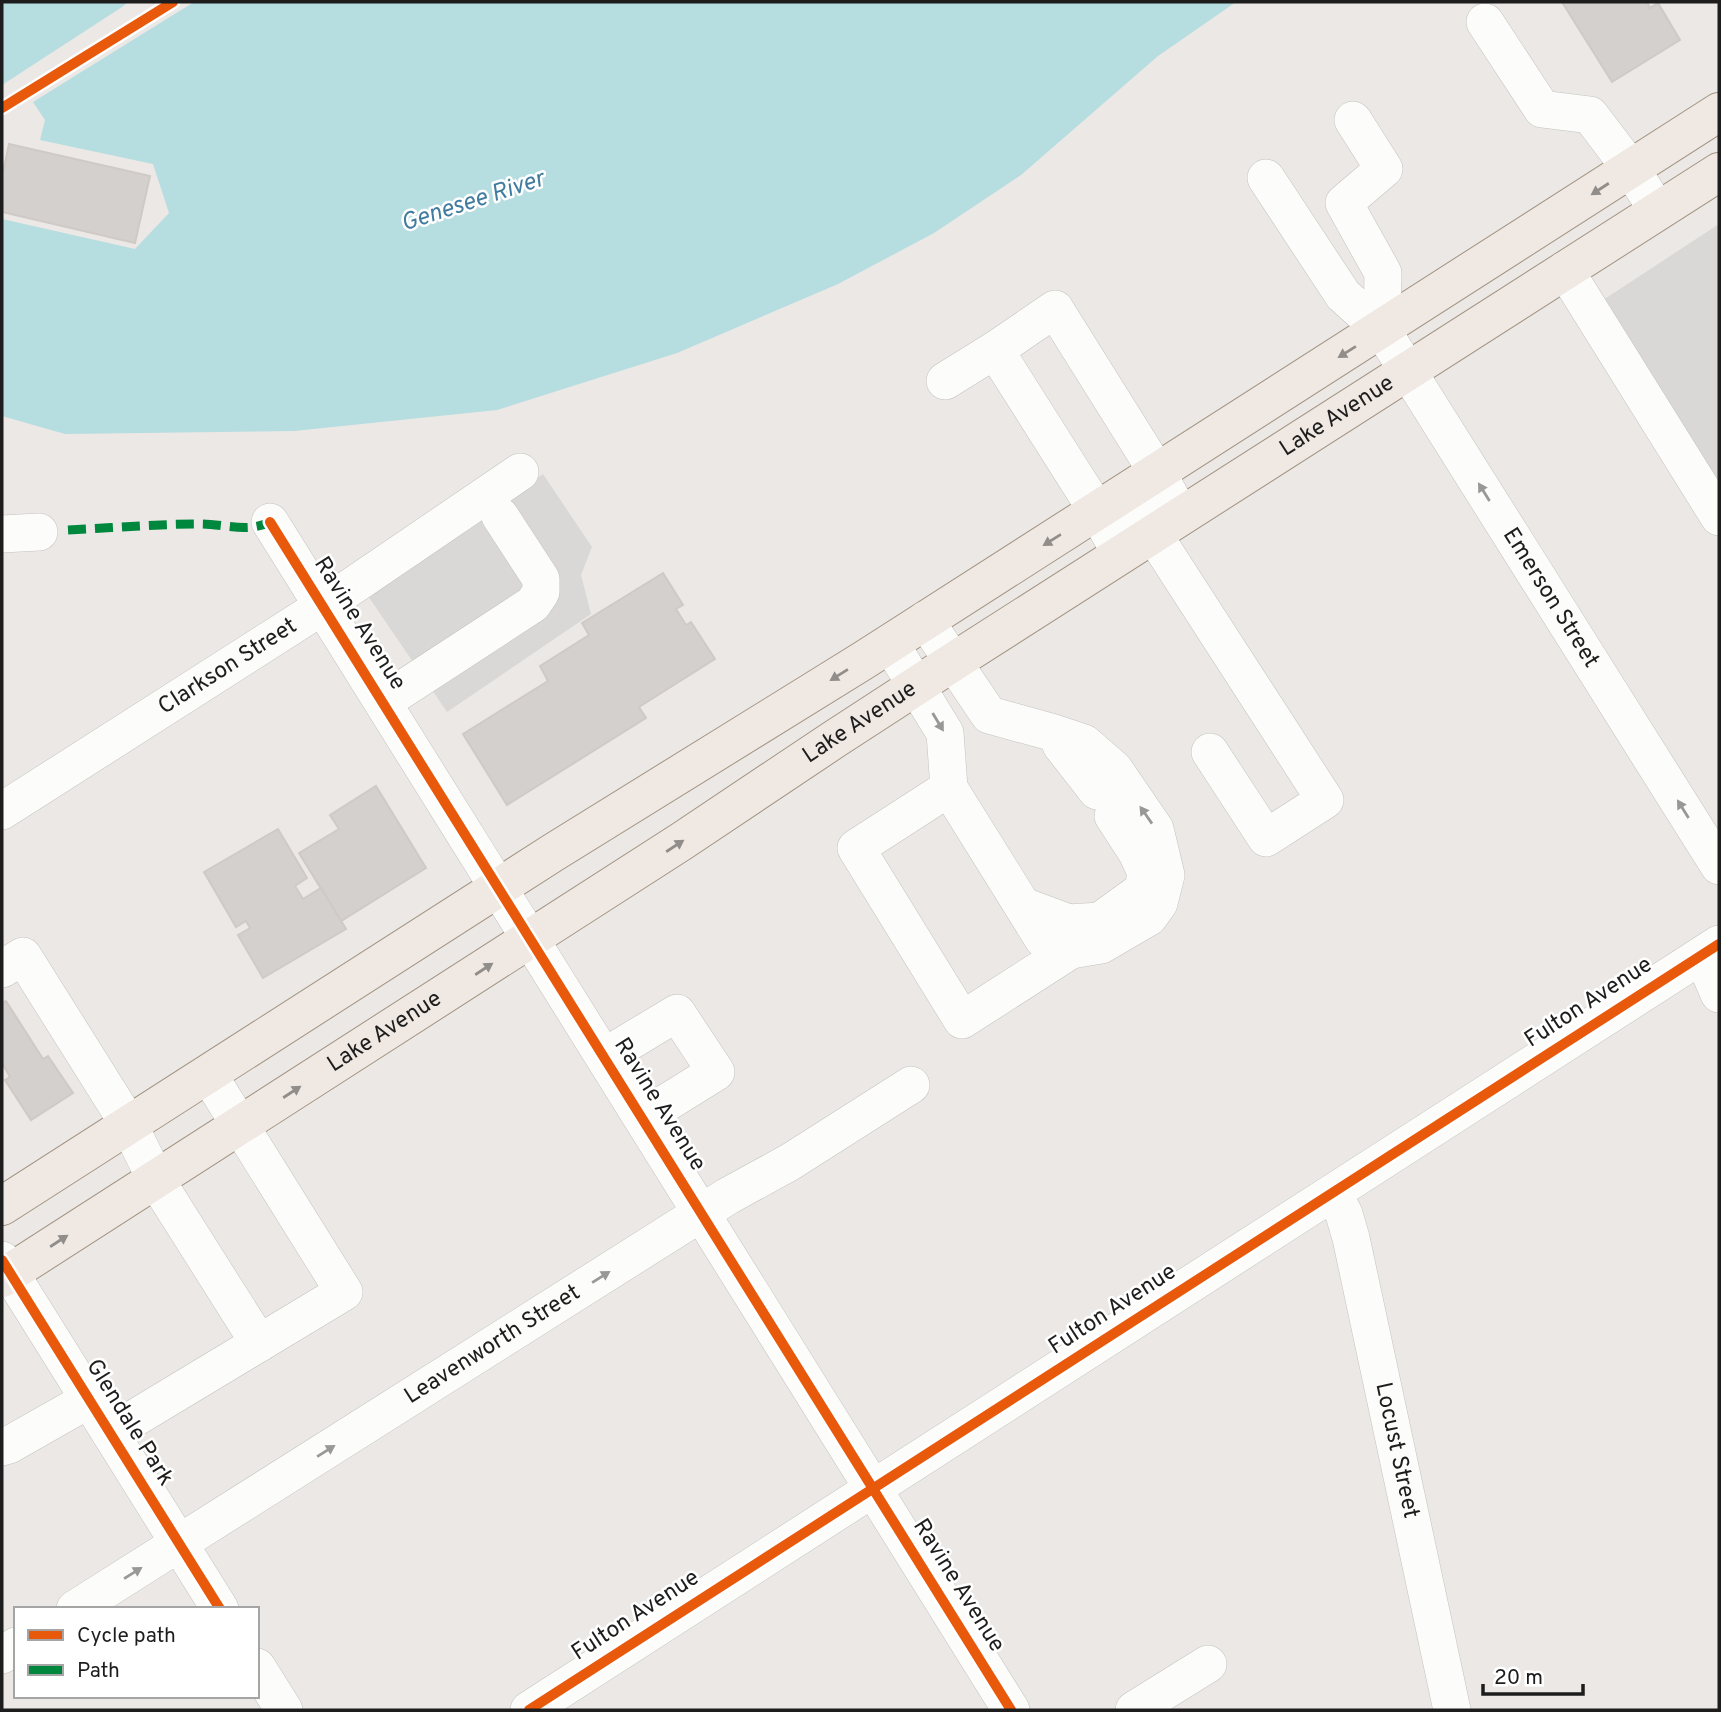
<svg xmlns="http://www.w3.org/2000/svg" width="1721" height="1712" font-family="Overpass,sans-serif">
  <rect width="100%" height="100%" fill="#ebe8e5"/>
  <g fill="#dad8d7">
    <polygon points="1719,224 1719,489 1597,304"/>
    <polygon points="543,474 592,547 581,575 591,614 447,712 366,593"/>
  </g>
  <g fill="#b6dde0">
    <polygon points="2,2 128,2 122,7 2,85"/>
    <polygon points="194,2 1236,2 1158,56 1021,175 934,233 838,284 677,353 497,410 294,431 65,434 2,416 2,219 135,249 169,213 153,164 40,140 45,120 33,102"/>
  </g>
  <g fill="#d3d0ce" stroke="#cfcac6" stroke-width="2">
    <polygon points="1562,2 1647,2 1650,8 1658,3 1680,40 1612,82"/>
    <polygon points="9,144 150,176 135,243 2,212 2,177"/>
    <polygon points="663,573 683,605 676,609 686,625 691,622 715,659 639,707 646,718 507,805 463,734 548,681 540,666 589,635 582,623"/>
    <polygon points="376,786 426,868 341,921 299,853 339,829 330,815"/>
    <polygon points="278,829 307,878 295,886 303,899 321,888 346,929 263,978 238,935 250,928 246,921 236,927 204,872"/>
    <polygon points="6,1001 43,1059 48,1056 73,1093 31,1120 5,1080 10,1077 2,1063 2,1003"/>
  </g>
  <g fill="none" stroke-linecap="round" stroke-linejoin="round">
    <defs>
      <g id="minor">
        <polyline points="1485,22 1542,109 1590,115 1631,169 1658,211"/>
        <polyline points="1353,120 1384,169 1344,203 1383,273 1382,330"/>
        <path id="s1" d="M1266 178 1343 295 1382 330 1719 866"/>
        <polyline points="1565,270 1719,517"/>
        <polyline points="945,381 995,350"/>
        <polyline points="1126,492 1325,800 1266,838 1210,752"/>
        <polyline points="270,522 1011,1710"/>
        <polyline points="2,534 39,532"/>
        <polyline points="1121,554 1097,511 995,350 1055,309 1157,472 1181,516"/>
        <polyline points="890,643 945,733 949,788 1043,939 1071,950 1101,945 1149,917 1159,903 1166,875 1155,829 1114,769 1084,743 1051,732 989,715 925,620"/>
        <polyline points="383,702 533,604 541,592 541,579 500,516"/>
        <polyline points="1061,745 1097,791"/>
        <polyline points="949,788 856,848 962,1020 1071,950"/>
        <path id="s2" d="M2 811 323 606 520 472"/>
        <polyline points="1026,907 1069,923 1100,921 1143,890 1146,873 1137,853 1113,816"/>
        <polyline points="1700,957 1710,973 1719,994"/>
        <polyline points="2,969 23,956 129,1125 156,1180 259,1343"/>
        <polyline points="604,1057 677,1013 716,1072 642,1118"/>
        <path id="s3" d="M1333 1193 1344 1214 1351 1238 1452 1710"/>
        <polyline points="2,1260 220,1609"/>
        <polyline points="110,1433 344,1292 208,1074"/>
        <polyline points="2,1447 9,1445 90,1399"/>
        <path id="s4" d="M75 1609 728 1196 790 1162 911 1085"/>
        <polyline points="2,1655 16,1646"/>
        <polyline points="257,1667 284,1710"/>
        <polyline points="529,1710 1719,944"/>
        <polyline points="1134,1710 1208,1664"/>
      </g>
      <g id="major">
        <polyline points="2,1206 554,852 864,660 1719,112"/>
        <path id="s5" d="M2 1278 682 841 833 740 953 662 1719 172"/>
      </g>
    </defs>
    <use href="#minor" stroke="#c4c3c1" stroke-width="38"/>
    <use href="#major" stroke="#a19381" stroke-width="40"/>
    <use href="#minor" stroke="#fcfcfb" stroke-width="37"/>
    <use href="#major" stroke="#f0e9e3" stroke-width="38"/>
    <path stroke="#00873e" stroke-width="9" stroke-dasharray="18 9" stroke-linecap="butt" d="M68 530C112 528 156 524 200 524 224 524 248 533 270 522"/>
    <defs>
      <g id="cycleway">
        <polyline points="2,108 173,2"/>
        <polyline points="270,522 1011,1710"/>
        <polyline points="2,1260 220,1609"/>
        <polyline points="529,1710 1719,944"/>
      </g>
    </defs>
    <use href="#cycleway" stroke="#fff" stroke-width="15"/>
    <use href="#cycleway" stroke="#e8590c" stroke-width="10"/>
  </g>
  <defs><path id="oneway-solid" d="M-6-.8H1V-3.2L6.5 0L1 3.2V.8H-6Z" transform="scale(1.75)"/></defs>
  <g fill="#918d8a">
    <use href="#oneway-solid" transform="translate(1600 189) rotate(147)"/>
    <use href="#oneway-solid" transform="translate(1347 352) rotate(148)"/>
    <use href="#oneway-solid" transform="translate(1052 540) rotate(148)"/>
    <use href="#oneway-solid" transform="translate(839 675) rotate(148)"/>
    <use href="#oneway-solid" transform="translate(675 846) rotate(-33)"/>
    <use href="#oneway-solid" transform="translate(484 969) rotate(-33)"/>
    <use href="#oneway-solid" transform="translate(292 1092) rotate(-33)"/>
    <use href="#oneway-solid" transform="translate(59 1241) rotate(-33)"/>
  </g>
  <g fill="#989897">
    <use href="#oneway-solid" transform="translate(1484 492) rotate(-122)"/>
    <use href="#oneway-solid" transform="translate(938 722) rotate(59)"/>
    <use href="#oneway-solid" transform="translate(1683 809) rotate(-122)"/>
    <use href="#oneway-solid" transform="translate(1146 815) rotate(-125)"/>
    <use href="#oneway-solid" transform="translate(601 1277) rotate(-32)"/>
    <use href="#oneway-solid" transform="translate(326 1451) rotate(-32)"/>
    <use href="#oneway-solid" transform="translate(133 1573) rotate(-32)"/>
  </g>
  <g text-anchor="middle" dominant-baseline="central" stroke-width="5" stroke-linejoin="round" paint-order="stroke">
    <g font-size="23" fill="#1d1d1d" stroke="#fff">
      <text stroke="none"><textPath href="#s5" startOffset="1589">Lake Avenue</textPath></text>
      <text stroke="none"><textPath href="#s1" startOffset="509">Emerson Street</textPath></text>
      <text transform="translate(359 624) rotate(58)">Ravine Avenue</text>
      <text stroke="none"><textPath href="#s2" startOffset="268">Clarkson Street</textPath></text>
      <text stroke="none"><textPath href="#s5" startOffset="1022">Lake Avenue</textPath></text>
      <text transform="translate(1589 1003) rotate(-33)">Fulton Avenue</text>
      <text stroke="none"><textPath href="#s5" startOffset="455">Lake Avenue</textPath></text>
      <text transform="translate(659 1105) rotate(58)">Ravine Avenue</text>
      <text transform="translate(1113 1310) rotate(-33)">Fulton Avenue</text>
      <text stroke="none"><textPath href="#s4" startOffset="494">Leavenworth Street</textPath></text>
      <text transform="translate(129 1423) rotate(58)">Glendale Park</text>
      <text stroke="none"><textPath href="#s3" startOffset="266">Locust Street</textPath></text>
      <text transform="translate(958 1586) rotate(58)">Ravine Avenue</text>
      <text transform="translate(636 1616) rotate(-33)">Fulton Avenue</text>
    </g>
    <g font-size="24" font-style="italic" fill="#417c9f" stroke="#fff">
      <text transform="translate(473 202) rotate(-18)">Genesee River</text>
    </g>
  </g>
  <rect width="1721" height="1712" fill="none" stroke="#1d1d1d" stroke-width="7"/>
  <rect x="14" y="1607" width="245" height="91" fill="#ffffff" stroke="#a5a5a5" stroke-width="2"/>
  <rect x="28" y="1630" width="35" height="10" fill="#e8590c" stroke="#a5a5a5" stroke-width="2"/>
  <text x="77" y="1642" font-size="21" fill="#1d1d1d">Cycle path</text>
  <rect x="28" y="1665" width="35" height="10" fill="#00873e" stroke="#a5a5a5" stroke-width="2"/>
  <text x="77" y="1677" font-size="21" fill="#1d1d1d">Path</text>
  <path d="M1483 1684v10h100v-10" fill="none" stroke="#1d1d1d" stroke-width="3.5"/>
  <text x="1494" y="1684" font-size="21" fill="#1d1d1d" stroke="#ffffff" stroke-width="5" paint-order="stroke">20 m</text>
</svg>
